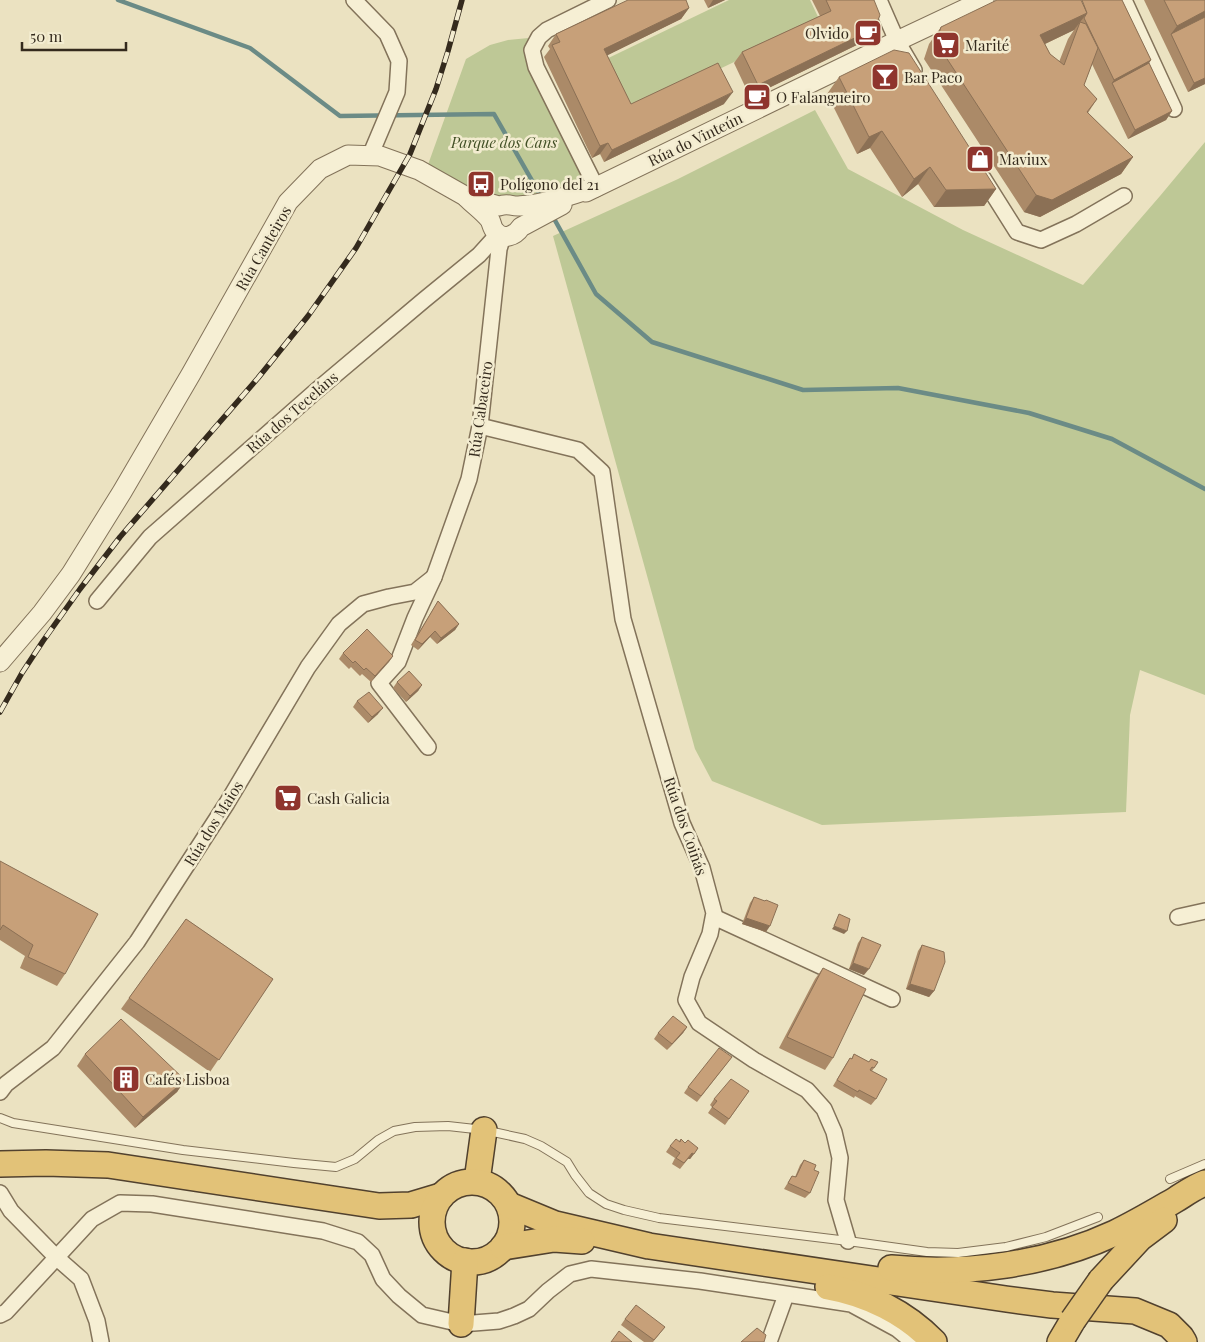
<svg xmlns="http://www.w3.org/2000/svg" width="1205" height="1342" font-family="'Playfair Display',serif">
  <rect width="100%" height="100%" fill="#ebe2c1"/>
  <g fill="#bec896">
    <polygon points="729,0 810,0 820,21 623,115 598,63"/>
    <polygon points="539,37 532,50 596,187 508,204 425,173 466,59 490,45 508,40"/>
    <polygon points="815,110 848,169 963,230 1083,285 1160,196 1205,142 1205,695 1140,670 1130,715 1126,812 822,825 712,781 695,749 553,236 678,179"/>
  </g>
  <g fill="none" stroke-linecap="round" stroke-linejoin="round">
    <g stroke="#6b8b86" stroke-width="4.5">
      <polyline points="118,0 250,48 340,116 494,114 542,198"/>
      <polyline points="552,215 596,294 652,342 803,390 898,388 1029,413 1112,439 1205,489"/>
    </g>
    <defs>
      <g id="service">
        <polyline points="0,1118 13,1123 183,1150 294,1163 336,1167 355,1159 378,1140 394,1131 415,1127 448,1126 484,1130 525,1139 541,1146 567,1162 575,1175 589,1193 606,1204 624,1210 659,1218 848,1241 927,1252 958,1253 1006,1247 1046,1237 1098,1217"/>
        <polyline points="1170,1179 1205,1164"/>
      </g>
      <g id="minor">
        <polyline points="354,0 387,34 399,61 397,92 370,156"/>
        <polyline points="879,0 897,41 914,70"/>
        <polyline points="1124,0 1174,109"/>
        <polyline points="983,178 1017,232 1041,240 1076,224 1124,196"/>
        <polyline points="596,187 536,67 532,50 539,37 547,30 608,0"/>
        <polyline points="480,426 578,450 602,472 623,619 682,823 702,868 714,913 710,934 692,977 686,1000 699,1023 754,1060 807,1090 824,1109 834,1132 840,1158 836,1200 848,1241"/>
        <polyline points="97,601 150,537 316,391 424,300 479,255 498,234"/>
        <polyline points="428,747 379,683 398,662 415,618 434,577 469,479 480,426 499,249 503,236"/>
        <polyline points="714,917 892,999"/>
        <polyline points="1178,917 1205,911"/>
        <polyline points="0,1092 6,1084 53,1048 137,942 227,803 308,667 339,624 363,604 389,597 415,592 434,577"/>
        <polyline points="0,1193 11,1211 57,1258 81,1279 97,1321 101,1342"/>
        <polyline points="0,1315 6,1312 92,1219 120,1203 152,1204 323,1231 358,1242 372,1255 383,1279 399,1296 422,1315 461,1324 499,1321 514,1316 529,1309 548,1291 570,1274 591,1269 700,1281 851,1304 897,1329 913,1342"/>
        <polyline points="769,1342 786,1295"/>
      </g>
      <g id="tertiary">
        <polyline points="586,192 897,41 984,0"/>
        <path d="M467 198C474 205 484 212 490 220 492 224 492 228 495 231 503 241 515 236 521 227L562 205"/>
        <path d="M0 662 42 613 71 574 122 492 191 374 288 202 320 169 348 155 380 156 419 170 465 196 499 206C508 203 510 206 518 206 522 206 526 205 530 205 553 202 574 194 596 187"/>
      </g>
      <g id="trunk">
        <polyline points="0,1164 46,1163 108,1165 379,1206 411,1205 441,1196"/>
        <polyline points="477,1181 484,1130"/>
        <circle cx="472" cy="1222" r="40"/>
        <polyline points="509,1205 555,1224 649,1246 1006,1299 1052,1305 1135,1311 1169,1325 1181,1337 1184,1342"/>
        <polyline points="503,1247 554,1239 582,1241"/>
        <path d="M891 1268C966 1275 1046 1265 1115 1233 1136 1223 1156 1211 1175 1200 1185 1194 1194 1187 1205 1183"/>
        <polyline points="1101,1280 1140,1238 1164,1220"/>
        <path d="M828 1287C868 1294 906 1313 934 1342"/>
        <polyline points="461,1324 465,1261"/>
        <polyline points="1060,1342 1073,1320"/>
      </g>
    </defs>
    <use href="#service" stroke="#83735a" stroke-width="10"/>
    <use href="#minor" stroke="#83735a" stroke-width="18"/>
    <use href="#tertiary" stroke="#83735a" stroke-width="21"/>
    <use href="#trunk" stroke="#51412e" stroke-width="28"/>
    <use href="#service" stroke="#f6efd4" stroke-width="8"/>
    <use href="#minor" stroke="#f6efd4" stroke-width="15"/>
    <use href="#tertiary" stroke="#f6efd4" stroke-width="19"/>
    <use href="#trunk" stroke="#e2c278" stroke-width="25"/>
    <defs>
      <polyline id="rail" points="0,712 22,673 43,641 80,589 120,537 258,378 308,316 356,248 410,154 436,89 448,51 462,0"/>
    </defs>
    <use href="#rail" stroke="#342a1d" stroke-width="5.5"/>
    <use href="#rail" stroke="#f3ecd0" stroke-width="4" stroke-dasharray="11" stroke-linecap="butt"/>
    <defs>
      <polyline id="trunk-bridge" points="1073,1320 1101,1280"/>
    </defs>
    <use href="#trunk-bridge" stroke="#51412e" stroke-width="28" stroke-linecap="butt"/>
    <use href="#trunk-bridge" stroke="#e2c278" stroke-width="25"/>
  </g>
  <g fill="#ab8a68" fill-rule="evenodd">
    <polygon points="704,0 725,0 708,8"/>
    <polygon points="812,0 874,0 867,40 750,97 734,63 742,52 820,16"/>
    <path d="M1122 0 1151 60 1149 63 1172 111 1166 120 1128 139 1092 64 1084 85 1097 99 1088 113 1133 157 1121 174 1040 217 1024 212 924 59 929 44 941 27ZM1074 30 1068 39 1059 62 1050 54 1045 44Z"/>
    <polygon points="1144,0 1205,0 1205,84 1188,92"/>
    <polygon points="689,8 681,19 607,55 631,104 724,104 604,162 600,154 592,158 544,57 550,49 548,46 556,34"/>
    <polygon points="839,77 996,189 984,206 934,207 918,184 902,197 870,148 857,154 827,94"/>
    <polygon points="438,601 459,624 455,630 437,644 430,637 418,650 411,645"/>
    <polygon points="343,653 393,656 371,682 362,674 360,676 351,667 349,669 339,659"/>
    <polygon points="397,682 422,685 418,691 406,702 393,688"/>
    <polygon points="357,701 378,714 368,723 353,707"/>
    <polygon points="0,861 65,974 57,986 20,968 25,956 0,940"/>
    <polygon points="754,897 765,901 766,932 742,924 750,903"/>
    <polygon points="186,919 273,979 210,1072 121,1009"/>
    <polygon points="862,937 864,975 849,969 858,943"/>
    <polygon points="922,945 934,991 929,997 906,989 918,951"/>
    <polygon points="823,968 833,1058 825,1070 779,1048 815,979"/>
    <polygon points="687,1027 683,1033 667,1050 654,1039 658,1033"/>
    <polygon points="85,1054 185,1080 177,1092 135,1128 77,1066"/>
    <polygon points="854,1054 869,1062 878,1062 872,1071 876,1099 871,1105 855,1096 854,1098 833,1086 846,1064 850,1058 851,1059"/>
    <polygon points="732,1057 697,1102 684,1093 688,1087"/>
    <polygon points="749,1091 725,1125 708,1113 712,1107 710,1105 714,1099"/>
    <polygon points="681,1139 685,1143 698,1148 690,1159 688,1159 680,1169 672,1164 675,1158 666,1152 670,1146 679,1141"/>
    <polygon points="804,1160 810,1193 805,1198 784,1189 792,1176 795,1177 800,1165"/>
    <polygon points="625,1319 665,1327 653,1342 644,1342 621,1325"/>
  </g>
  <g fill="#8b7055">
    <polygon points="713,0 725,0 708,8"/>
    <polygon points="689,8 681,19 596,61 604,49"/>
    <polygon points="1205,11 1205,23 1171,34 1177,26"/>
    <polygon points="1087,13 1074,30 1028,52 1040,35"/>
    <polygon points="875,28 867,40 750,97 758,85"/>
    <polygon points="1151,60 1143,72 1112,83 1114,80"/>
    <polygon points="1205,78 1205,84 1188,92 1194,83"/>
    <polygon points="733,92 724,104 604,162 612,150"/>
    <polygon points="1172,111 1166,120 1128,139 1135,130"/>
    <polygon points="882,131 870,148 857,154 869,137"/>
    <polygon points="608,143 600,154 592,158 600,146"/>
    <polygon points="1133,157 1121,174 1040,217 1024,212 1036,195"/>
    <polygon points="930,167 918,184 902,197 914,179"/>
    <polygon points="996,189 984,206 934,207 946,190"/>
    <polygon points="459,624 455,630 437,644 441,638"/>
    <polygon points="435,631 430,637 418,650 422,644"/>
    <polygon points="393,656 389,662 371,682 375,676"/>
    <polygon points="422,685 418,691 406,702 410,696"/>
    <polygon points="383,708 378,714 368,723 372,717"/>
    <polygon points="746,918 770,926 766,932 742,924"/>
    <polygon points="834,926 847,931 844,934 832,929"/>
    <polygon points="853,963 869,969 864,975 849,969"/>
    <polygon points="910,984 934,991 929,997 906,989"/>
    <polygon points="687,1027 683,1033 667,1050 672,1044"/>
    <polygon points="185,1080 177,1092 135,1128 143,1117"/>
    <polygon points="692,1153 694,1154 690,1159 688,1159"/>
  </g>
  <g fill="#c7a079" stroke="#8b7055">
    <polygon points="628,0 686,0 689,8 604,49 631,104 718,63 733,92 612,150 608,143 600,146 552,45 560,42 556,34"/>
    <polygon points="826,0 874,0 880,15 875,28 758,85 742,52 831,11"/>
    <polygon points="997,0 1081,0 1087,13 1040,35 1050,54 1064,65 1080,22 1086,24 1098,48 1084,85 1097,99 1087,112 1133,157 1052,200 1036,195 936,42 941,27"/>
    <polygon points="1082,0 1122,0 1151,60 1114,80 1084,18 1087,13"/>
    <polygon points="1164,0 1205,0 1205,11 1177,26"/>
    <polygon points="1205,17 1205,78 1194,83 1171,34"/>
    <polygon points="894,50 909,53 996,189 946,190 930,167 914,179 882,131 869,137 839,77"/>
    <polygon points="1149,63 1172,111 1135,130 1112,83"/>
    <polygon points="438,601 459,624 441,638 435,631 422,644 415,640"/>
    <polygon points="367,629 393,656 375,676 366,668 364,670 355,661 353,663 343,653"/>
    <polygon points="409,671 422,685 410,696 397,682"/>
    <polygon points="369,692 383,708 372,717 357,701"/>
    <polygon points="0,861 98,914 65,974 28,957 33,945 3,925 0,930"/>
    <polygon points="754,897 765,901 766,900 778,905 770,926 746,918"/>
    <polygon points="839,914 850,919 847,931 834,926"/>
    <polygon points="186,919 273,979 219,1060 129,998"/>
    <polygon points="862,937 881,945 869,969 853,963"/>
    <polygon points="922,945 944,952 945,962 934,991 910,984"/>
    <polygon points="823,968 866,989 833,1058 787,1037"/>
    <polygon points="673,1016 687,1027 672,1044 658,1033"/>
    <polygon points="121,1019 185,1080 143,1117 85,1054"/>
    <polygon points="719,1048 732,1057 701,1096 688,1087"/>
    <polygon points="854,1054 869,1062 871,1059 878,1062 874,1068 872,1067 870,1070 887,1079 876,1099 859,1090 858,1092 837,1080 850,1058 852,1059"/>
    <polygon points="731,1079 749,1091 729,1119 712,1107 717,1101 714,1099"/>
    <polygon points="676,1139 680,1142 681,1139 685,1143 688,1140 698,1148 694,1154 692,1153 684,1163 676,1158 680,1153 670,1146"/>
    <polygon points="804,1160 816,1165 814,1170 819,1172 810,1193 788,1183 792,1176 796,1177"/>
    <polygon points="636,1305 665,1327 654,1340 625,1319"/>
    <polygon points="757,1328 766,1335 764,1342 741,1342"/>
    <polygon points="619,1331 632,1342 611,1342"/>
  </g>
  <defs>
    <symbol id="cafe-square" viewBox="-11 -11 22 22"><rect x="-9" y="-9" width="18" height="18" rx="4" fill="#8f352d" stroke="#f3ecd0"/><path d="M-5.5-4.5H6V0H3Q3 3.5 0 3.5H-2.5Q-5.5 3.5-5.5 0ZM3-3.2v2h1.7v-2ZM-6 4.5H4V6H-6Z" fill="#fff"/></symbol>
    <symbol id="supermarket-square" viewBox="-11 -11 22 22"><rect x="-9" y="-9" width="18" height="18" rx="4" fill="#8f352d" stroke="#f3ecd0"/><path d="M-6-5.5h2.5l.6 2H6L4.5 2H-2.5L-4.4-4H-6ZM-1.5 3.2a1.3 1.3 0 1 0 .1 0ZM3 3.2a1.3 1.3 0 1 0 .1 0Z" fill="#fff"/></symbol>
    <symbol id="bar-square" viewBox="-11 -11 22 22"><rect x="-9" y="-9" width="18" height="18" rx="4" fill="#8f352d" stroke="#f3ecd0"/><path d="M-6-5H6L.8 .8V4.5H3.5V6h-7V4.5H-.8V.8Z" fill="#fff"/></symbol>
    <symbol id="shop-square" viewBox="-11 -11 22 22"><rect x="-9" y="-9" width="18" height="18" rx="4" fill="#8f352d" stroke="#f3ecd0"/><path d="M-5-2.5h2.3a2.7 3.5 0 0 1 5.4 0H5L5.5 6h-11ZM-1.5-2.5h3a1.5 2.3 0 0 0-3 0Z" fill="#fff"/></symbol>
    <symbol id="bus-square" viewBox="-11 -11 22 22"><rect x="-9" y="-9" width="18" height="18" rx="4" fill="#8f352d" stroke="#f3ecd0"/><path d="M-5-6H5V4H4V6H2V4H-2V6H-4V4H-5ZM-3.5-4V0h7V-4ZM-3.5 1.2v1.5H-2V1.2ZM2 1.2v1.5H3.5V1.2Z" fill="#fff"/></symbol>
    <symbol id="building-square" viewBox="-11 -11 22 22"><rect x="-9" y="-9" width="18" height="18" rx="4" fill="#8f352d" stroke="#f3ecd0"/><path d="M-4-6H4V6H1V3H-1V6H-4ZM-2.5-4.3h1.7v1.8h-1.7ZM.8-4.3h1.7v1.8H.8ZM-2.5-1h1.7V.8h-1.7ZM.8-1h1.7V.8H.8Z" fill="#fff"/></symbol>
  </defs>
  <g fill-rule="evenodd">
    <use href="#cafe-square" x="852" y="17" width="32" height="32"/>
    <use href="#supermarket-square" x="930" y="29" width="32" height="32"/>
    <use href="#bar-square" x="869" y="61" width="32" height="32"/>
    <use href="#cafe-square" x="741" y="81" width="32" height="32"/>
    <use href="#shop-square" x="964" y="143" width="32" height="32"/>
    <use href="#bus-square" x="465" y="168" width="32" height="32"/>
    <use href="#supermarket-square" x="272" y="782" width="32" height="32"/>
    <use href="#building-square" x="110" y="1063" width="32" height="32"/>
  </g>
  <g text-anchor="middle" dominant-baseline="central" stroke-width="5" stroke-linejoin="round" paint-order="stroke">
    <g font-size="15" fill="#342a1d" stroke="#f3ecd0" text-anchor="start">
      <text x="849" y="33" text-anchor="end">Olvido</text>
      <text x="965" y="45">Marité</text>
      <text x="904" y="77">Bar Paco</text>
      <text x="776" y="97">O Falangueiro</text>
      <text x="999" y="159">Maviux</text>
      <text x="500" y="184">Polígono del 21</text>
      <text x="307" y="798">Cash Galicia</text>
      <text x="145" y="1079">Cafés Lisboa</text>
    </g>
    <g font-size="15" fill="#342a1d" stroke="#f3ecd0">
      <text transform="translate(695 139) rotate(-26)">Rúa do Vinteún</text>
      <text transform="translate(263 248) rotate(-60)">Rúa Canteiros</text>
      <text transform="translate(480 409) rotate(-82)">Rúa Cabaceiro</text>
      <text transform="translate(292 412) rotate(-41)">Rúa dos Teceláns</text>
      <text transform="translate(213 823) rotate(-58)">Rúa dos Maios</text>
      <text transform="translate(686 826) rotate(71)">Rúa dos Coiñás</text>
    </g>
    <g font-size="15" font-style="italic" fill="#414f25" stroke="#f3ecd0">
      <text x="504" y="142">Parque dos Cans</text>
    </g>
  </g>
  <path d="M22 42v8h104v-8" fill="none" stroke="#342a1d" stroke-width="2.5"/>
  <text x="30" y="42" font-size="15" fill="#342a1d" stroke="#f3ecd0" stroke-width="4" paint-order="stroke">50 m</text>
</svg>
